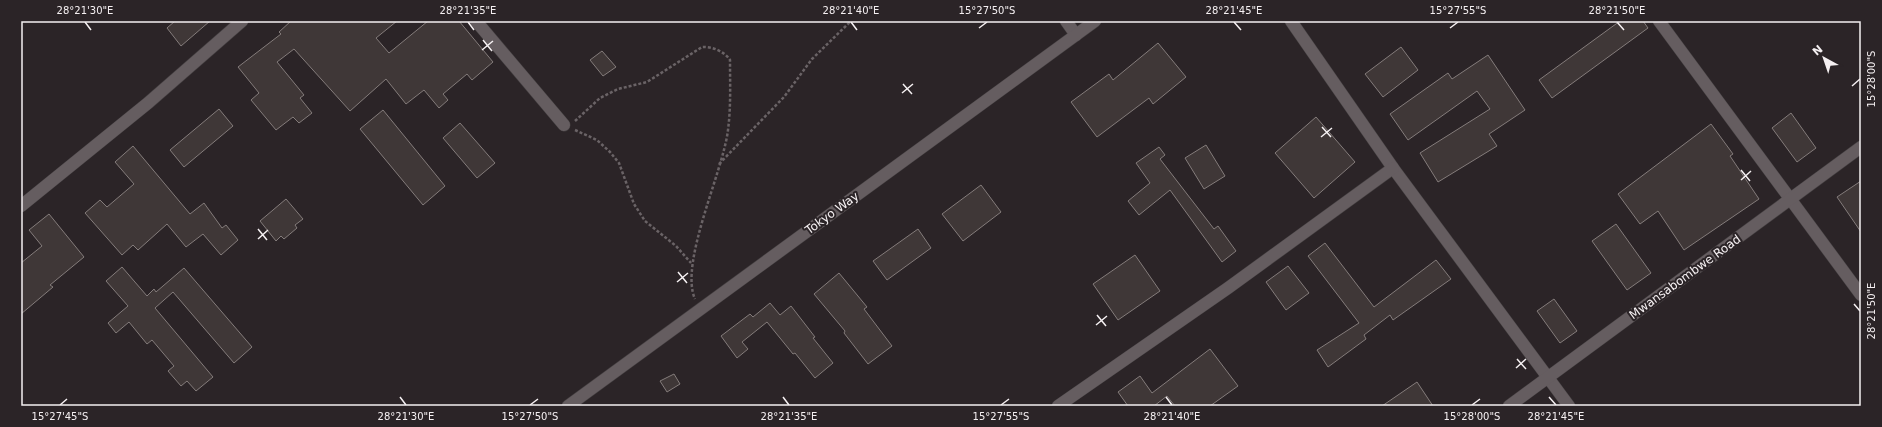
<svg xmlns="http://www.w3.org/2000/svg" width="1882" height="427" font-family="'DejaVu Sans',sans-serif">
  <rect width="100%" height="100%" fill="#2b2427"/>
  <g fill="#3f3737" stroke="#847c7b">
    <polygon points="175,21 210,21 181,46 167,28"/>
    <polygon points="291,21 397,21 376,38 389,53 428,21 459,21 493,62 472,80 467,74 443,94 448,100 439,108 424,90 406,104 386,79 350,111 294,49 277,62 304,95 300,98 312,113 299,123 293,117 276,130 251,100 259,93 238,67 281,34 279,32"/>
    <polygon points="1620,21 1643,21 1648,28 1552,98 1539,80"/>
    <polygon points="1158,43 1186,77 1153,104 1149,98 1097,137 1071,102 1109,74 1113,80"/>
    <polygon points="1401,47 1418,70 1383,97 1365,74"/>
    <polygon points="602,51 616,67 603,76 590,60"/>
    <polygon points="1488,55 1525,110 1489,134 1497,146 1438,182 1420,153 1490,109 1477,91 1408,140 1390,114 1448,73 1452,79"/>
    <polygon points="219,109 233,126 184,167 170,150"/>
    <polygon points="383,110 445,186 423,205 360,129"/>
    <polygon points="1791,113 1816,148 1797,162 1772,128"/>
    <polygon points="1316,117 1355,162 1314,198 1275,153"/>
    <polygon points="460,123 495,163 477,178 443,138"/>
    <polygon points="1711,124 1733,154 1730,156 1759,199 1684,250 1658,211 1640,224 1618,194"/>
    <polygon points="1206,145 1225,176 1204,189 1185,158"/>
    <polygon points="133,146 190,214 204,203 222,228 226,225 238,240 221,255 203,234 186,247 167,224 138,250 133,245 122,255 85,213 100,200 107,207 134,184 115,162"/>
    <polygon points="1159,147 1165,155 1160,159 1214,229 1218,226 1236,251 1222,262 1170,190 1139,215 1128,201 1150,183 1136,163"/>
    <polygon points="1861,181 1861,232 1837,197"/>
    <polygon points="981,185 1001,212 963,241 942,214"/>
    <polygon points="286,199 303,219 295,225 297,228 284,239 281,236 276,241 260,221"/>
    <polygon points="49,214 84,257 50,285 53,287 21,314 21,263 42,246 29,230"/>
    <polygon points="1616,224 1651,273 1627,290 1592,241"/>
    <polygon points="918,229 931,248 887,280 873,261"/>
    <polygon points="1325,243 1374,307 1436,260 1451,279 1393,320 1390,315 1364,335 1366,339 1328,367 1317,350 1359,323 1308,256"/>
    <polygon points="1135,255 1160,291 1118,320 1093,284"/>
    <polygon points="1288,266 1309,293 1286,310 1266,282"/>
    <polygon points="122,267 147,296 154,289 156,292 184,268 252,347 234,363 173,292 155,308 213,377 196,391 187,381 181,386 168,371 174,366 152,340 147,344 129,322 116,333 108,323 128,306 106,281"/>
    <polygon points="839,273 867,307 864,309 892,346 868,364 844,333 845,331 814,294"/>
    <polygon points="1554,299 1577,331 1560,343 1537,311"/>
    <polygon points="770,303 780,315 791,306 815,337 813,338 833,363 815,378 795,353 793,354 767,322 742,342 748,349 737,358 721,336 750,314 753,317"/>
    <polygon points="1210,349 1238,386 1210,406 1175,406 1167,396 1154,406 1128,406 1118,392 1140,376 1152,393"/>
    <polygon points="674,374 680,384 667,392 660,381"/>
    <polygon points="1417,382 1433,406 1382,406"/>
  </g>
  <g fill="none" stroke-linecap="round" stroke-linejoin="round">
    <defs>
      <g id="minor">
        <polyline points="476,21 564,125"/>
        <polyline points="1066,21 1076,35"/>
        <polyline points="1291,21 1393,168 1569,406"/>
        <polyline points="1659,21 1861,295"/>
        <polyline points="21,206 148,103 242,21"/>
        <polyline points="1058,406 1228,288 1393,168"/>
        <polyline points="1509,406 1861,147"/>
      </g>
      <polyline id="tertiary" points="568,406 1095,21"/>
    </defs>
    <use href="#minor" stroke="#454042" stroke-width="13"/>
    <use href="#tertiary" stroke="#454042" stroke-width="13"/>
    <g stroke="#6a6366" stroke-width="2.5" stroke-dasharray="3 2" stroke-linecap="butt">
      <path d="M575 121 600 98 618 89 647 82 702 47C712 46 725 52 730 60 730 83 731 107 728 130 723 172 679 263 695 299"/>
      <polyline points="575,130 597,140 610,152 619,163 634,204 645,221 676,246 691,263"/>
      <polyline points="719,164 784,97 812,59 851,21"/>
    </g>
    <use href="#minor" stroke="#655d60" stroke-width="12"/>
    <use href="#tertiary" stroke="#655d60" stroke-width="12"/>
  </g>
  <path fill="none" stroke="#f5f0f2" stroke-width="1.5" d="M85 22 91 30M468 22 474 30M851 22 857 30M1234 22 1241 30M1617 22 1624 30M979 28 987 22M1450 28 1458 22M483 40 492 51M482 50 493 41M903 84 912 94M1852 86 1860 79M902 93 913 84M1322 127 1331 137M1321 137 1332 128M1741 170 1750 181M1741 180 1751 171M258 229 267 240M258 239 268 230M678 272 687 283M677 282 688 273M1854 304 1860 311M1097 315 1106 326M1096 325 1107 316M1517 359 1526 369M1516 368 1526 359M400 397 406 405M783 397 789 405M1166 397 1172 405M1549 397 1556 405M60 405 67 399M530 405 538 399M1001 405 1009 399M1472 405 1480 399"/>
  <g text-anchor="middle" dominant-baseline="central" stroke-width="4" stroke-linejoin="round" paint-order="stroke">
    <g font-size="12" fill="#f5f0f2" stroke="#2b2427">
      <text transform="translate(832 213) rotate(-36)">Tokyo Way</text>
      <text transform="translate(1685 277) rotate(-36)">Mwansabombwe Road</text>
    </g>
  </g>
  <rect width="1882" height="427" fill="none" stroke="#2b2427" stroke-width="44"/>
  <g transform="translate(1824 58) rotate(320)" stroke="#2b2427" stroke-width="3" paint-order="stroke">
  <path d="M0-3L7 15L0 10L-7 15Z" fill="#f5f0f2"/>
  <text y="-6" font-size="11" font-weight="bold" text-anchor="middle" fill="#f5f0f2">N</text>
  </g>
  <rect x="22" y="22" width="1838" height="383" fill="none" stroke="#f5f0f2" stroke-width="1.5"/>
  <g font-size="10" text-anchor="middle" fill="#f5f0f2">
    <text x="85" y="14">28°21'30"E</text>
    <text x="468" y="14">28°21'35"E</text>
    <text x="851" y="14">28°21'40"E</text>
    <text x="987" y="14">15°27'50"S</text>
    <text x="1234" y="14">28°21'45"E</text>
    <text x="1458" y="14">15°27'55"S</text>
    <text x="1617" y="14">28°21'50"E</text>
    <text transform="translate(1871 79) rotate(-90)" y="4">15°28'00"S</text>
    <text transform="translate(1871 311) rotate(-90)" y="4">28°21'50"E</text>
    <text x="60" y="420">15°27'45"S</text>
    <text x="406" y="420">28°21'30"E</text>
    <text x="530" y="420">15°27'50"S</text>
    <text x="789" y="420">28°21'35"E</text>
    <text x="1001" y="420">15°27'55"S</text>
    <text x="1172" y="420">28°21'40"E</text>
    <text x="1472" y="420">15°28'00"S</text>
    <text x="1556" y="420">28°21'45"E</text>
  </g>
</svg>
